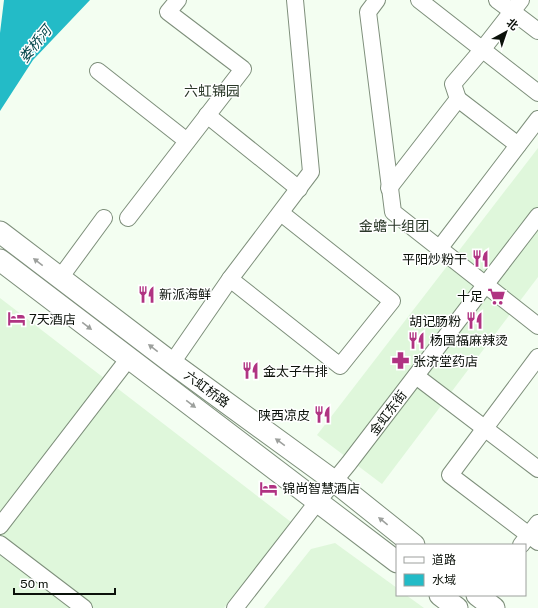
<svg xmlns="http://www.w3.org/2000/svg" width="538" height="608" font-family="'Public Sans','Noto Sans SC',sans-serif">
  <rect width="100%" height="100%" fill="#f3fef1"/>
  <g fill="#dff7db">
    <polygon points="538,148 538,277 382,484 317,435"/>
    <polygon points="0,298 291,522 224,608 0,608"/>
    <polygon points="335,543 397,588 397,595 406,595 424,608 264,608 311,549"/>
  </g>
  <polygon fill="#23bbc7" points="4,0 90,0 33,60 0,111 0,33"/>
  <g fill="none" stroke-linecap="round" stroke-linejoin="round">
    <defs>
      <g id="minor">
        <polyline points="377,0 368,12 393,212 538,326"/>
        <polyline points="419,0 538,93"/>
        <polyline points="497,0 538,31"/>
        <polyline points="98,71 187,141"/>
        <polyline points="458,99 518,145"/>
        <polyline points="207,115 299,189"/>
        <polyline points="389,188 458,99 453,84 482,50 521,0"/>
        <polyline points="128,218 243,69 168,12 178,0"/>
        <polyline points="439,249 538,119"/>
        <polyline points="60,278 104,218"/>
        <polyline points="230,279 340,366 392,301 281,213"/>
        <polyline points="538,357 450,475 538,542"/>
        <polyline points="172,363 230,279 311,172 295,0"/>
        <polyline points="416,376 538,469"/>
        <polyline points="0,526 129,358"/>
        <polyline points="0,544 84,608"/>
        <polyline points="521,545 538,523"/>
        <polyline points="235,608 318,501 349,463 538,216"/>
      </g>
      <g id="major">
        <polyline points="0,232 172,363 334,481 414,545"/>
        <polyline points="0,260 397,562"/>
        <polyline points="440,595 457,608"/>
        <polyline points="477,595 494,608"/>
      </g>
    </defs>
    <use href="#minor" stroke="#7e8f7b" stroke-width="18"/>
    <use href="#major" stroke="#7e8f7b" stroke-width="23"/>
    <use href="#minor" stroke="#fff" stroke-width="16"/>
    <use href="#major" stroke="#fff" stroke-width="21"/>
  </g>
  <defs><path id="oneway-solid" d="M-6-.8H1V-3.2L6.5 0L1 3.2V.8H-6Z"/></defs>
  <g fill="#9da09d">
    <use href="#oneway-solid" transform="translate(38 262) rotate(-142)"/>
    <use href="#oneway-solid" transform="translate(87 326) rotate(37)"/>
    <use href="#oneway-solid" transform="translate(153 348) rotate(-142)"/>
    <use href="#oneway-solid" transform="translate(191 404) rotate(37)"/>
    <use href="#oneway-solid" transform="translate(280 442) rotate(-144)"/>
    <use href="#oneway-solid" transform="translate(383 521) rotate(-141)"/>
  </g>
  <defs>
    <symbol id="restaurant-bare" viewBox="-9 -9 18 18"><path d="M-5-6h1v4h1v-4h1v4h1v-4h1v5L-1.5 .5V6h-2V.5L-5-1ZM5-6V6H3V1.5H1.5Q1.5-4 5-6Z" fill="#b03382" stroke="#fff" stroke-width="2.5" paint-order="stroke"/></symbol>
    <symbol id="supermarket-bare" viewBox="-9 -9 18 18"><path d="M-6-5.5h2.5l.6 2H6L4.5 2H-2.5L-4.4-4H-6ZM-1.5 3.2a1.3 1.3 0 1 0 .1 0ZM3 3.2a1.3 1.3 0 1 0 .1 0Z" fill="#b03382" stroke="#fff" stroke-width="2.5" paint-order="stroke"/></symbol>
    <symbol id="hotel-bare" viewBox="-9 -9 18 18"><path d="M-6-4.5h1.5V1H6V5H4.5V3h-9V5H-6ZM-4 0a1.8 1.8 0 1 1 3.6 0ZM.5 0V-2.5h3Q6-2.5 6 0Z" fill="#b03382" stroke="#fff" stroke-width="2.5" paint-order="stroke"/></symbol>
    <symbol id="pharmacy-bare" viewBox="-9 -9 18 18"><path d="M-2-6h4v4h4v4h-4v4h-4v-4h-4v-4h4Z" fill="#b03382" stroke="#fff" stroke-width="2.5" paint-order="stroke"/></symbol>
  </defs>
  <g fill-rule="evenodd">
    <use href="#restaurant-bare" x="468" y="246" width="25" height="25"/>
    <use href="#restaurant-bare" x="134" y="282" width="25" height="25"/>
    <use href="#supermarket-bare" x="484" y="284" width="25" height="25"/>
    <use href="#hotel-bare" x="4" y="306" width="25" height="25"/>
    <use href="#restaurant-bare" x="462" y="308" width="25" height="25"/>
    <use href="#restaurant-bare" x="404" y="328" width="25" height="25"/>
    <use href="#pharmacy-bare" x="388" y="348" width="25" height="25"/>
    <use href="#restaurant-bare" x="238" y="358" width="25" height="25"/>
    <use href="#restaurant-bare" x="310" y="402" width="25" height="25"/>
    <use href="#hotel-bare" x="256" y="476" width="25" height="25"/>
  </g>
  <g text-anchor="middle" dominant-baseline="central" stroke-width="3" stroke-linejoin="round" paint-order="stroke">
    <g font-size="13" fill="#0b110a" stroke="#fff" text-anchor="start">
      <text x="467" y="259" text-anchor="end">平阳炒粉干</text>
      <text x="159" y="294">新派海鲜</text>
      <text x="483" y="296" text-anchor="end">十足</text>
      <text x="29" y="319">7天酒店</text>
      <text x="461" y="321" text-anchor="end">胡记肠粉</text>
      <text x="430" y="340">杨国福麻辣烫</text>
      <text x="413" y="361">张济堂药店</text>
      <text x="263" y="371">金太子牛排</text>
      <text x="310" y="415" text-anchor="end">陕西凉皮</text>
      <text x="282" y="488">锦尚智慧酒店</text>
    </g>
    <g font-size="13" fill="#0b110a" stroke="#fff">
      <text transform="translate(207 389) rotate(36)">六虹桥路</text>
      <text transform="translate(388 413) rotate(-53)">金虹东街</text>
    </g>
    <g font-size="14" font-style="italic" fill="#06464b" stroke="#fff">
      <text transform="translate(35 44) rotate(-51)">娄桥河</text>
    </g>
    <g font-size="14" fill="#2a3828" stroke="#fff">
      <text x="212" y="91">六虹锦园</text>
      <text x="394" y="226">金蟾十组团</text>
    </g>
  </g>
  <rect x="396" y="544" width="130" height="52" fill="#ffffff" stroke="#9da09d"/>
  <rect x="404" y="557" width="20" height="6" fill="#ffffff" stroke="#9da09d"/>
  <text x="432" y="564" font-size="12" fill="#0b110a">道路</text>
  <rect x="404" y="574" width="20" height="12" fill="#23bbc7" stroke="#9da09d"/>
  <text x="432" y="584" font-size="12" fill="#0b110a">水域</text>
  <g transform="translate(506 32) rotate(40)" stroke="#ffffff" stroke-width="3" paint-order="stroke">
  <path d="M0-3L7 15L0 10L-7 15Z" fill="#0b110a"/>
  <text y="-6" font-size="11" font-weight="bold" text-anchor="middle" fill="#0b110a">北</text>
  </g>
  <path d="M14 588v6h101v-6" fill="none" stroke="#0b110a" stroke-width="2"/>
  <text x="20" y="588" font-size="12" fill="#0b110a" stroke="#ffffff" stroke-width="3" paint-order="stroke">50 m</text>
</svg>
